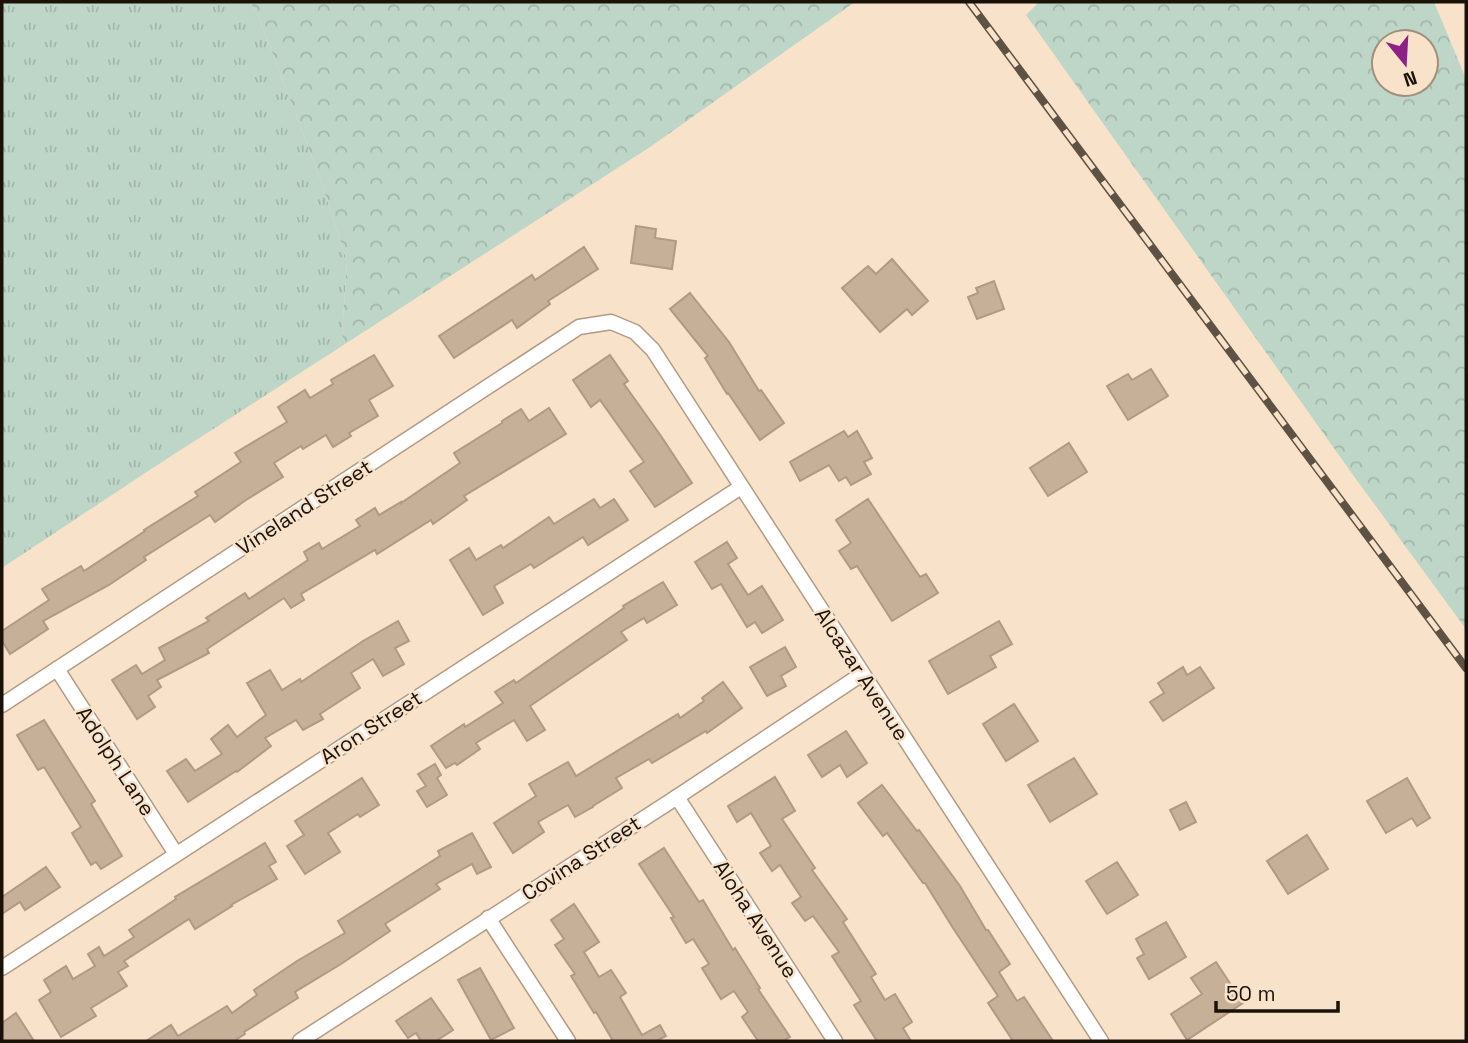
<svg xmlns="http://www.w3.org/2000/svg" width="1468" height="1043" font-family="'Space Grotesk',sans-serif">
  <defs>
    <pattern id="grass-tufts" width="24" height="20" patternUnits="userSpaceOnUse" patternTransform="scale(1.75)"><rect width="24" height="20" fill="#bdd6c7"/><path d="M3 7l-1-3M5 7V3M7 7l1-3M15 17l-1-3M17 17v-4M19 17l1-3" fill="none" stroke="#a2b7aa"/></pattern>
    <pattern id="forest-crowns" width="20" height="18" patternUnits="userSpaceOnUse" patternTransform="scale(1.75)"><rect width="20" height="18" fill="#bdd6c7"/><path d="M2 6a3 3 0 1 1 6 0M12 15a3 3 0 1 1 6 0" fill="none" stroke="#a2b7aa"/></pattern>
  </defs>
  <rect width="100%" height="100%" fill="#f9e2ca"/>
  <polygon fill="url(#grass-tufts)" points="2,2 250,2 259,18 320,178 347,261 342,335 345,344 145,473 2,568"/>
  <g fill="url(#forest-crowns)" fill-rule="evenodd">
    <polygon points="250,2 855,2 650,147 345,344 342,335 347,261 320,178 259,18"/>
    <path d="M1039 2H1434L1466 79V629L1353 475 1026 15ZM1384 42H1426V84H1384Z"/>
  </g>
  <g fill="#c6b098" stroke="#b09a83" stroke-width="2">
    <polygon points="636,226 656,229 655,238 676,241 672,269 631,263"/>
    <polygon points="584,247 598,269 548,301 550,304 517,328 512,320 454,358 439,336 532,275 535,280"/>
    <polygon points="892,259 928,301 912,315 907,309 880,332 842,288 868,266 876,274"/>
    <polygon points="994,281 1004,309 977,319 968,297 978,293 976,288"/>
    <polygon points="690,293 729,342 759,391 761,390 784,423 760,440 728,393 727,394 705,358 708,356 670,309"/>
    <polygon points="374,355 393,386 369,400 378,416 349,433 351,436 333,447 326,435 303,449 301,446 274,463 283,477 246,500 215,522 210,515 144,557 146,560 109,585 43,621 48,629 10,654 2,641 2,631 49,600 42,589 81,566 84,571 145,531 144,530 198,496 195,492 241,462 235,453 287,422 278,407 305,390 310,398 333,384 331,380"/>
    <polygon points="610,355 628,381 624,384 661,436 692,483 655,507 630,471 644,462 600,400 591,407 573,380"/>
    <polygon points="1151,369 1168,396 1128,420 1107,386 1128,374 1132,380"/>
    <polygon points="549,408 566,434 464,496 467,500 433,524 431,520 377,554 375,550 301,594 304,600 291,608 284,598 207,649 209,653 157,680 161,687 148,696 155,707 137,719 112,680 136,665 142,674 165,660 159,648 209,621 206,618 245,593 249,599 308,560 304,552 319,543 322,549 360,526 356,520 375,508 379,515 401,502 401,503 460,463 454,453 502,423 502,421 521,409 529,421"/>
    <polygon points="844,431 848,437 857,431 872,458 864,462 871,474 851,485 846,477 839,481 829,465 800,481 790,462"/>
    <polygon points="1069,443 1087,472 1048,496 1030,468"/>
    <polygon points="594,499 600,508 614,499 628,520 588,545 583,537 534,568 531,564 494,586 503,603 483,615 450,560 469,548 476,560 501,545 503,548 549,517 554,524"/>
    <polygon points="868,499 920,577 926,574 938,593 892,621 857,566 851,569 839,551 851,543 836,520"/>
    <polygon points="727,542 737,558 728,564 748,595 762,586 783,620 762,633 755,622 747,627 721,584 712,589 695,562"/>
    <polygon points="663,582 677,605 647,623 644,618 621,632 627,640 530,706 545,730 527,741 514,720 476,743 480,749 457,765 455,763 446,768 431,746 464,724 465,727 503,703 495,692 514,680 516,683 624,608 623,606"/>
    <polygon points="398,621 409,641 395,648 404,664 383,676 373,659 351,673 360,688 320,714 323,719 303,730 296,720 265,738 271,746 237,772 236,771 188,802 167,771 186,759 195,771 222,754 211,739 228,725 237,737 266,715 247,683 270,670 282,690 300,679 301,682 363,641"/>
    <polygon points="999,621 1012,644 990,656 996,667 948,694 929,661"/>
    <polygon points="785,647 796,667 781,676 786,686 767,696 750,667"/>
    <polygon points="1183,667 1187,675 1200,667 1214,688 1163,721 1150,702 1164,693 1158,683"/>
    <polygon points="723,682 742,708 707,733 706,731 652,763 649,759 616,778 622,788 593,806 593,807 575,817 568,805 538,822 544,832 513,853 494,823 536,796 529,784 568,762 576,776 678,714 680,718 704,701 702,698"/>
    <polygon points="1014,704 1038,741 1006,761 983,724"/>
    <polygon points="44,720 95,801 91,804 122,856 101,869 96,862 91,865 72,833 81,827 44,767 38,770 17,735"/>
    <polygon points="846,731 867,763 847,777 840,765 822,777 808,755"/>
    <polygon points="1074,758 1097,794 1050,822 1028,785"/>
    <polygon points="435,764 441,775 437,778 447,795 427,807 417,791 426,786 418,774"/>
    <polygon points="775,777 795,811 782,819 815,868 812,870 847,919 843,922 876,974 871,977 885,1000 895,994 912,1022 903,1028 911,1041 877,1041 854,1005 861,1001 832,956 839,952 813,916 805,921 792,903 801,897 780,865 772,871 760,853 771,846 751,813 737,822 728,806"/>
    <polygon points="362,778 379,805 360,817 358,814 328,833 340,852 305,874 287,846 304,835 295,821"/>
    <polygon points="1407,778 1430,818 1417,826 1412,818 1386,833 1367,801"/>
    <polygon points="882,785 917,831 919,830 960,886 986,930 988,930 1010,964 999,972 1017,1001 1024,997 1053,1041 1013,1041 988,1003 998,996 953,928 925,883 923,883 887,833 883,836 858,803"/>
    <polygon points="1186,802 1196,822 1180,830 1170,810"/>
    <polygon points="472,833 491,867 477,874 472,864 436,884 440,889 385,924 390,931 341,964 295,992 298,998 244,1032 245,1034 234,1041 146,1041 171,1025 178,1036 227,1006 232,1013 257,995 254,990 297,961 345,933 338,921 440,856 438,851"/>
    <polygon points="1307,835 1328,869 1288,894 1267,861"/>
    <polygon points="265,843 276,862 269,866 277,879 231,905 232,906 195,929 189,919 124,961 128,966 118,972 127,986 91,1008 96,1016 61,1037 39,1000 51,992 44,980 66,966 73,979 95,966 88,954 99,947 104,956 134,937 129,930 176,899 175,897"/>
    <polygon points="664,848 699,902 703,900 733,950 735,948 760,988 758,989 790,1037 783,1041 758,1041 742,1017 748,1012 734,991 721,999 702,968 709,964 693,939 686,943 671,918 674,917 639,864"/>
    <polygon points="1117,862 1138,895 1107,914 1086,881"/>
    <polygon points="46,867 60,887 25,910 20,902 2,914 2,897"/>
    <polygon points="574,904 599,942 584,952 599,977 611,970 626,993 620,997 642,1035 660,1025 666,1036 656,1041 613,1041 596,1012 594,1013 571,976 575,974 555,945 564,939 551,920"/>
    <polygon points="1166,922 1186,957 1149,979 1137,958 1144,954 1136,939"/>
    <polygon points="1216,962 1243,1003 1187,1040 1171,1014 1202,994 1191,978"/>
    <polygon points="480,968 514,1028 491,1040 458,980"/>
    <polygon points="431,998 453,1030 436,1041 421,1041 416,1033 408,1038 396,1021"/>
    <polygon points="16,1013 34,1041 2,1041 2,1023"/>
  </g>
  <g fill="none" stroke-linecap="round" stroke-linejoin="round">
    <defs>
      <g id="street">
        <polyline points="57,669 176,854"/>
        <polyline points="2,705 579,327 611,322 635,332 653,350 1101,1041"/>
        <polyline points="677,797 835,1041"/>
        <polyline points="488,918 568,1041"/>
        <polyline points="2,968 741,487"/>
        <polyline points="300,1041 677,797 862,674"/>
      </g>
    </defs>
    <use href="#street" stroke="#b19b84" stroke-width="17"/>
    <use href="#street" stroke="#fff" stroke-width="14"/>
    <defs>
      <polyline id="rail" points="969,2 1466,668"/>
    </defs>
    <use href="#rail" stroke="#5e5244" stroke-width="8"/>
    <use href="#rail" stroke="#f9e2ca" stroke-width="5" stroke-dasharray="16" stroke-linecap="butt"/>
  </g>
  <g text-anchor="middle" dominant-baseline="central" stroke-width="5" stroke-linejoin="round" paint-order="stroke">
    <g font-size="21" fill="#1a1209" stroke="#f9e2ca">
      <text transform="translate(304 507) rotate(-33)">Vineland Street</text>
      <text transform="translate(862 674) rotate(57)">Alcazar Avenue</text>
      <text transform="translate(371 727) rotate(-33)">Aron Street</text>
      <text transform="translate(116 761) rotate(57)">Adolph Lane</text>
      <text transform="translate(581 858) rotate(-33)">Covina Street</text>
      <text transform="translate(756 919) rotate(57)">Aloha Avenue</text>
    </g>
  </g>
  <rect width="1468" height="1043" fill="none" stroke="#1a1209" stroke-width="7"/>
  <g transform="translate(1405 63) rotate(162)"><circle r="33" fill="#f9e2ca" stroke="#a08f7d" stroke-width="2"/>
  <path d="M0-5L12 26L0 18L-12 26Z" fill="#8b2287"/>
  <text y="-10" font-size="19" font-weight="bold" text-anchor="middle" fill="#1a1209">N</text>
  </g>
  <path d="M1216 1001v10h122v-10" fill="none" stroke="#1a1209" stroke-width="3.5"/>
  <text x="1226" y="1001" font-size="21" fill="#1a1209" stroke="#f9e2ca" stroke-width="5" paint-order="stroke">50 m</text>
</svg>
